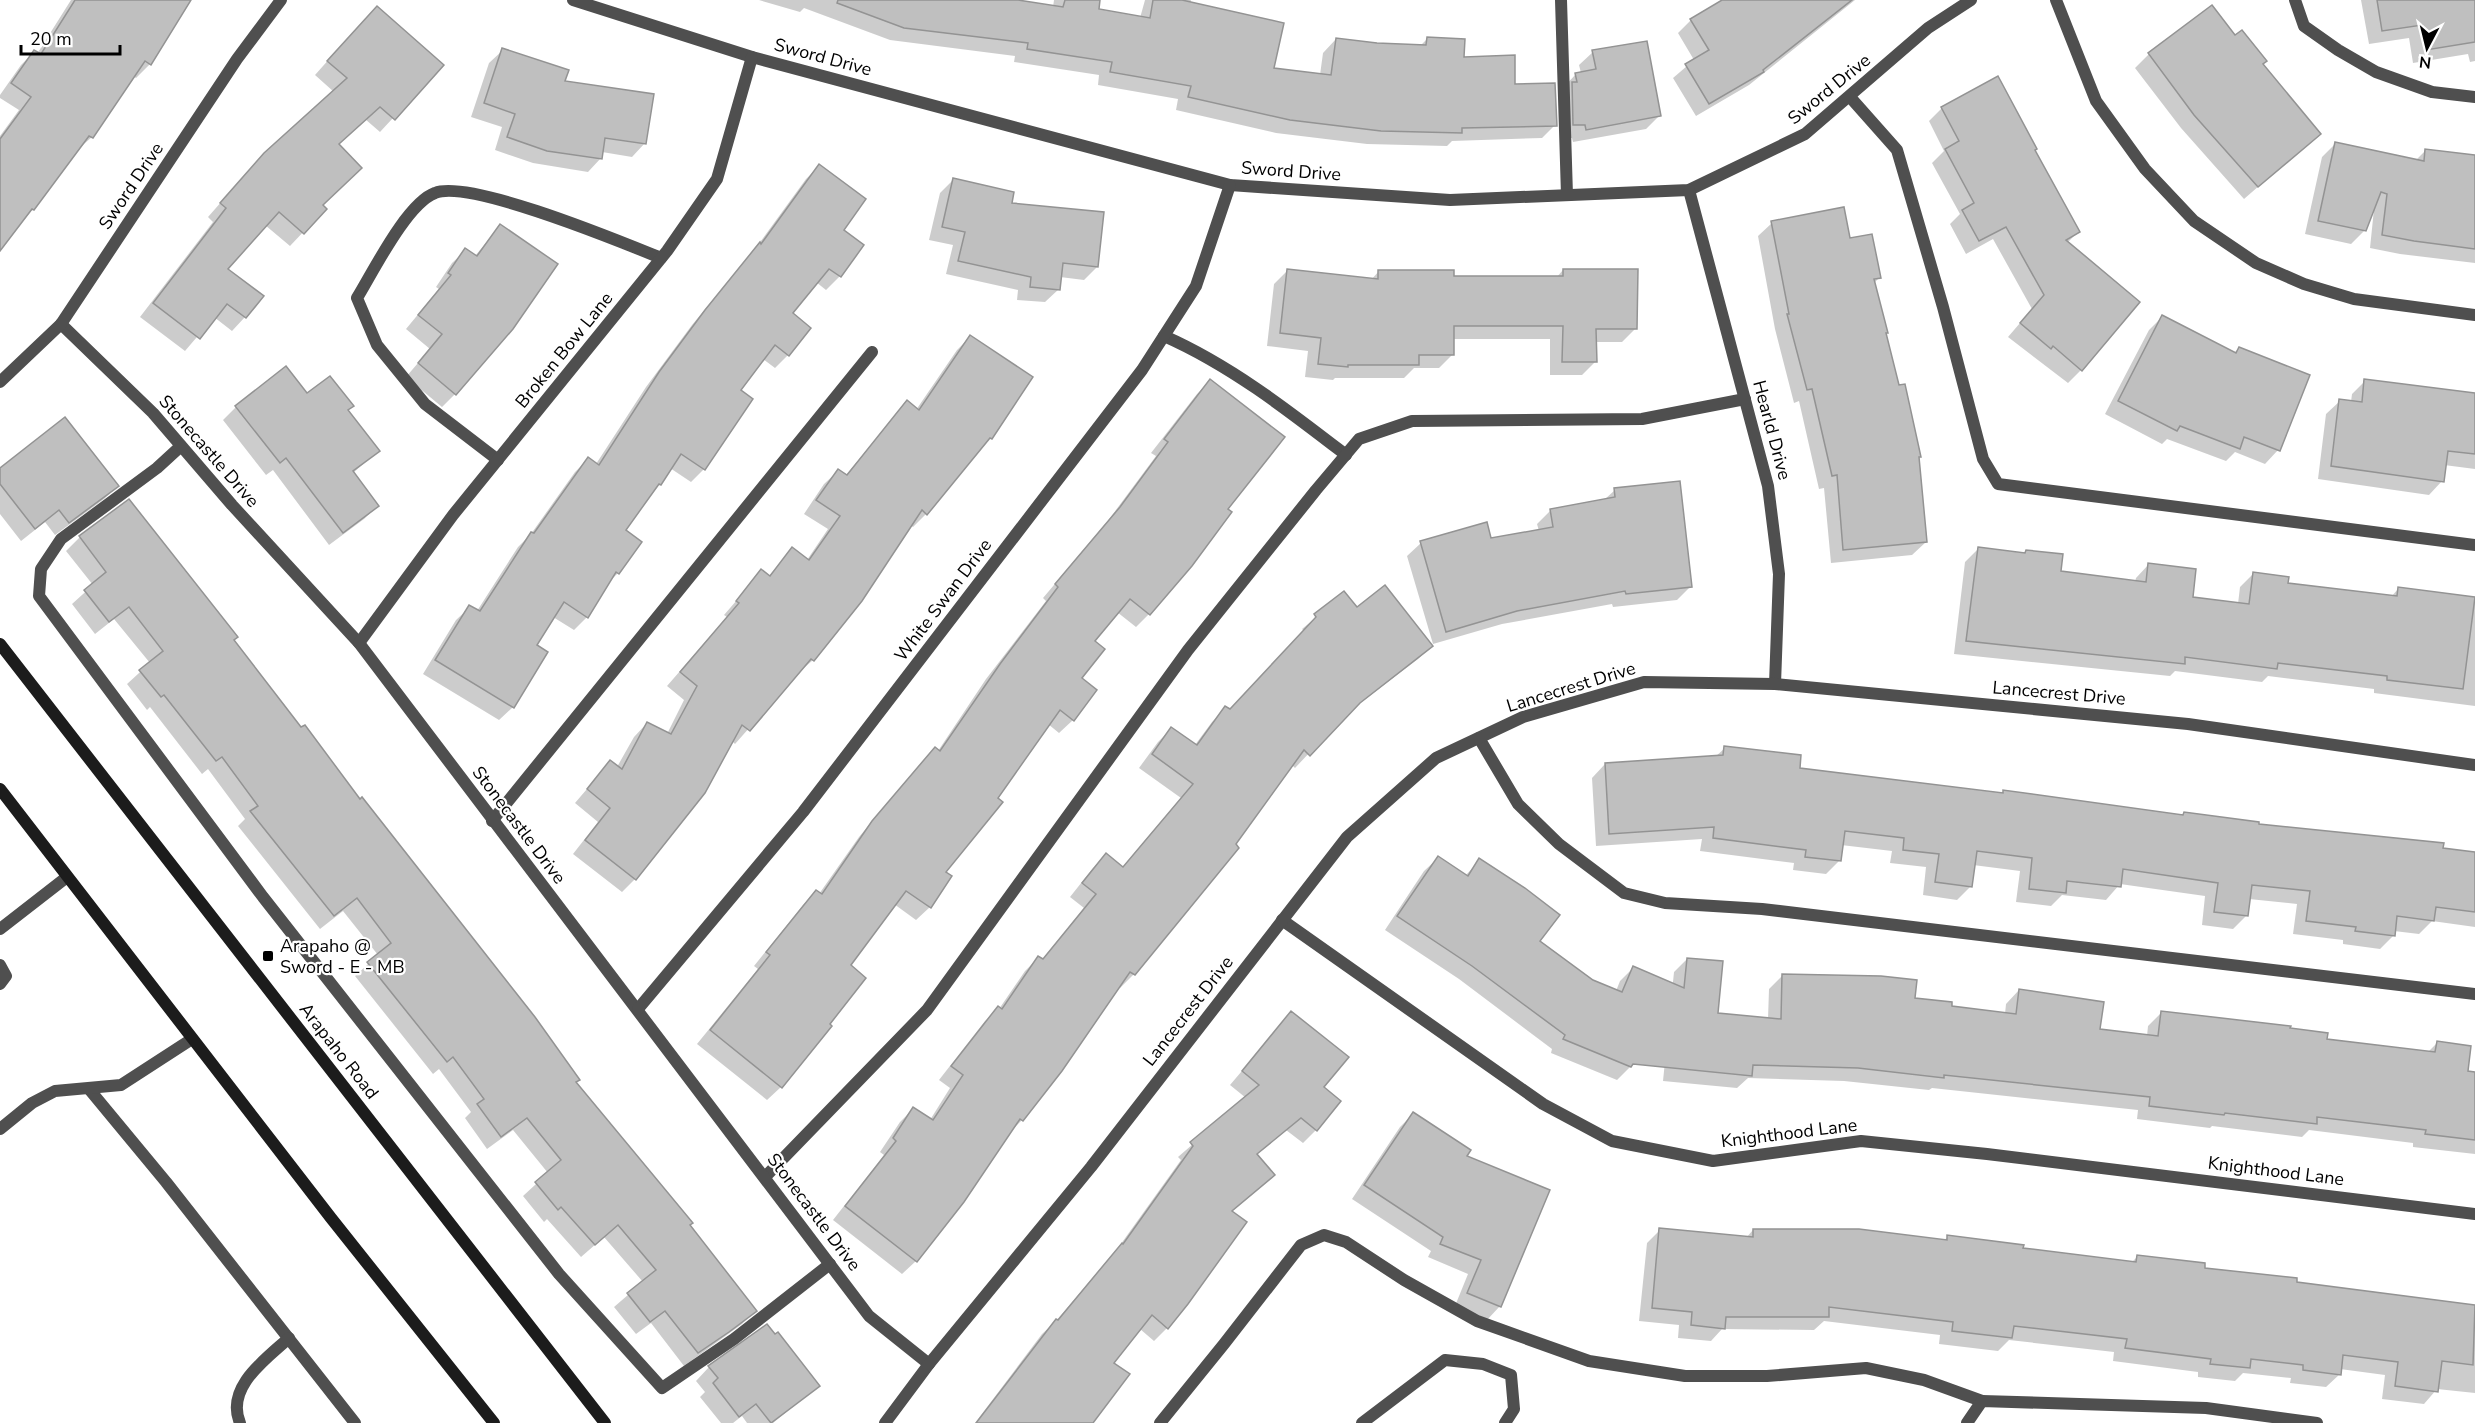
<svg xmlns="http://www.w3.org/2000/svg" width="2475" height="1423" font-family="'Nunito Sans',sans-serif">
  <rect width="100%" height="100%" fill="#fff"/>
  <g fill="#0003">
    <polygon points="71,0 190,0 150,64 136,78 133,76 92,137 77,150 33,209 0,248 0,136 19,110 0,98 0,95 21,65 34,52 37,54"/>
    <polygon points="759,0 1009,0 1053,7 1054,0 1098,0 1097,10 1140,18 1145,0 1191,0 1190,3 1272,69 1320,75 1323,53 1336,39 1377,44 1420,46 1427,39 1514,85 1555,125 1542,138 1452,141 1447,146 1367,144 1276,133 1176,110 1178,99 1098,85 1099,75 1014,62 1015,56 890,40 804,8 800,12"/>
    <polygon points="1739,0 1855,0 1749,85 1696,116 1673,78 1694,60 1678,33 1691,20"/>
    <polygon points="2361,0 2475,0 2475,61 2470,62 2468,54 2413,63 2409,38 2369,44"/>
    <polygon points="2211,7 2234,38 2261,65 2319,134 2244,199 2181,128 2135,68 2149,54"/>
    <polygon points="363,21 442,65 380,132 365,119 338,145 321,205 325,209 290,246 265,225 226,269 245,317 232,331 214,317 185,351 140,317 213,222 208,217 251,168 334,92 315,75"/>
    <polygon points="503,50 563,82 645,143 632,157 602,152 601,158 588,172 533,163 495,150 502,127 471,117 489,63"/>
    <polygon points="1593,52 1659,116 1646,129 1573,142 1572,138 1560,138 1563,88 1576,74 1581,73 1579,65"/>
    <polygon points="1942,108 2033,151 2078,232 2067,243 2081,370 2068,383 2008,337 2032,309 1993,239 1966,254 1950,224 1960,214 1932,163 1944,151 1929,121"/>
    <polygon points="2335,144 2415,161 2426,150 2475,157 2475,263 2400,254 2370,248 2374,209 2365,230 2351,244 2305,234 2322,157"/>
    <polygon points="819,166 842,231 862,245 840,276 826,290 816,282 791,313 788,355 775,368 763,359 739,390 704,469 691,482 670,468 624,531 618,573 608,583 587,617 574,630 553,617 535,646 513,707 499,720 423,674 456,620 470,607 477,611 518,547 531,534 575,472 588,459 596,464 646,387 692,325 755,249 806,179"/>
    <polygon points="953,180 1010,204 1097,267 1084,280 1060,277 1059,289 1045,302 1017,300 1018,290 946,274 953,245 929,240 940,193"/>
    <polygon points="1772,223 1849,240 1879,278 1874,283 1884,335 1897,387 1920,456 1918,458 1926,542 1912,555 1831,563 1824,488 1819,489 1799,401 1794,403 1775,329 1758,236"/>
    <polygon points="500,226 455,394 442,407 406,377 430,349 406,329 439,289 436,287 452,263 466,250 475,256"/>
    <polygon points="1288,270 1371,280 1379,271 1452,278 1556,278 1563,270 1636,328 1622,342 1595,342 1595,362 1582,375 1550,375 1550,339 1452,339 1452,355 1439,368 1414,368 1404,378 1335,378 1333,380 1305,377 1308,351 1267,346 1274,284"/>
    <polygon points="2163,316 2234,353 2239,348 2278,450 2265,464 2235,452 2226,461 2167,439 2162,444 2105,414 2149,330"/>
    <polygon points="970,337 1031,377 990,438 977,451 926,514 913,527 910,525 860,600 813,660 798,673 735,744 731,740 704,792 635,879 622,892 573,854 598,822 575,803 610,762 617,767 634,737 647,723 667,734 684,700 667,686 727,617 724,615 762,571 768,577 792,549 807,560 828,529 804,514 824,484 838,471 845,476 907,403 916,410 957,350"/>
    <polygon points="1210,381 1226,510 1149,614 1136,627 1117,612 1093,642 1080,678 1073,720 1059,733 1048,724 944,872 930,907 916,920 894,904 848,966 781,1087 767,1100 697,1044 758,969 754,966 803,905 816,892 819,894 859,837 922,762 935,749 938,751 986,679 1046,601 1043,598 1107,522 1156,456 1151,453 1197,394"/>
    <polygon points="2365,381 2475,394 2475,469 2444,465 2442,481 2429,495 2318,479 2326,414 2340,401 2351,402 2352,394"/>
    <polygon points="236,407 347,411 378,451 353,473 377,506 364,519 329,545 273,470 266,475 223,420"/>
    <polygon points="0,469 117,486 104,499 55,535 45,522 21,541 0,514"/>
    <polygon points="1615,490 1691,586 1677,600 1613,607 1612,604 1502,624 1433,644 1407,556 1421,543 1490,539 1539,531 1537,524 1551,510 1604,500"/>
    <polygon points="129,501 232,641 575,1083 755,1310 742,1324 684,1366 651,1323 636,1334 614,1307 643,1282 604,1237 581,1257 547,1219 544,1222 523,1196 548,1173 513,1130 487,1149 465,1118 471,1112 439,1069 433,1074 355,976 378,955 343,911 320,929 238,826 245,819 208,769 202,774 150,707 147,710 127,684 150,663 114,619 95,634 72,604 93,585 66,551 80,537"/>
    <polygon points="1978,549 2023,554 2026,551 2059,572 2135,582 2136,578 2149,564 2191,599 2238,604 2240,587 2253,574 2286,584 2391,597 2398,589 2475,599 2475,706 2374,693 2374,689 2268,676 2262,682 2175,671 2170,676 1954,654 1965,562"/>
    <polygon points="1344,594 1356,610 1431,646 1418,659 1347,713 1295,768 1292,765 1234,845 1237,848 1134,974 1120,988 1118,986 1061,1070 1022,1120 1008,1134 963,1201 916,1261 902,1274 833,1220 884,1155 880,1152 900,1122 913,1109 930,1120 950,1088 939,1080 985,1021 999,1009 1025,971 1038,958 1042,960 1084,908 1070,897 1093,868 1106,855 1122,868 1181,798 1139,768 1158,742 1171,729 1195,745 1212,722 1226,708 1229,711 1304,631 1302,629"/>
    <polygon points="1725,748 1798,770 2001,794 2004,792 2475,854 2475,927 2432,921 2419,934 2394,931 2394,935 2380,949 2343,944 2343,940 2293,934 2297,904 2249,899 2247,915 2233,929 2202,925 2205,896 2120,884 2106,900 2062,895 2051,906 2016,902 2020,871 1973,865 1971,886 1957,900 1923,895 1926,867 1890,863 1892,851 1841,845 1839,861 1826,874 1793,870 1794,863 1700,851 1702,839 1596,846 1592,778 1605,764 1715,757"/>
    <polygon points="1438,858 1465,876 1480,860 1538,941 1592,981 1616,991 1620,981 1633,968 1630,1067 1617,1080 1551,1053 1552,1049 1459,979 1385,930 1424,871"/>
    <polygon points="1687,959 1716,1014 1768,1019 1769,989 1783,975 1950,1007 2005,1014 2006,1004 2019,990 2099,1030 2147,1036 2148,1026 2161,1013 2289,1030 2325,1040 2427,1053 2437,1043 2466,1073 2475,1074 2475,1154 2413,1147 2413,1143 2309,1130 2302,1137 2212,1126 2210,1128 2137,1119 2138,1110 1932,1088 1929,1090 1844,1081 1748,1078 1737,1088 1663,1081 1674,972"/>
    <polygon points="1291,1013 1322,1087 1316,1130 1303,1143 1286,1130 1256,1155 1273,1175 1231,1212 1167,1328 1154,1341 1140,1329 1112,1363 1091,1423 975,1423 1042,1334 1056,1321 1118,1248 1181,1160 1178,1157 1246,1098 1230,1085"/>
    <polygon points="1413,1114 1465,1156 1500,1306 1487,1320 1455,1306 1468,1274 1428,1257 1431,1251 1352,1199 1400,1127"/>
    <polygon points="1660,1230 1746,1238 1753,1230 1943,1241 1948,1237 2022,1250 2131,1263 2138,1256 2203,1269 2295,1283 2475,1307 2475,1393 2437,1389 2424,1404 2382,1399 2385,1375 2340,1369 2340,1374 2326,1387 2290,1383 2291,1378 2243,1373 2235,1381 2198,1377 2198,1372 2113,1361 2114,1352 2009,1340 1998,1351 1939,1344 1940,1335 1824,1321 1814,1330 1722,1329 1711,1341 1678,1338 1679,1325 1639,1321 1647,1243"/>
    <polygon points="709,1367 818,1386 773,1423 747,1423 742,1416 733,1423 721,1423 700,1397 705,1392 696,1381"/>
  </g>
  <g fill="#bfbfbf" stroke="#939393" stroke-width="1.5">
    <polygon points="75,0 191,0 151,65 145,61 93,138 89,136 34,210 32,209 0,251 0,139 31,97 11,83 34,50 41,54"/>
    <polygon points="838,0 1018,0 1063,7 1065,0 1100,0 1099,9 1150,18 1153,0 1182,0 1284,23 1274,68 1331,75 1336,38 1377,43 1426,45 1427,37 1465,39 1464,57 1515,55 1515,84 1555,83 1557,126 1462,128 1462,133 1381,131 1290,120 1188,97 1191,86 1110,72 1112,62 1027,49 1028,43 904,28 837,3"/>
    <polygon points="1722,0 1852,0 1763,70 1764,72 1709,104 1685,64 1709,50 1690,19"/>
    <polygon points="2377,0 2475,0 2475,42 2426,50 2422,25 2382,31"/>
    <polygon points="2212,5 2235,35 2242,30 2267,61 2263,64 2321,134 2258,187 2194,115 2148,53"/>
    <polygon points="377,6 444,65 395,120 380,107 339,144 362,168 323,205 327,209 304,234 279,212 228,269 264,296 246,318 227,304 200,339 153,303 226,208 220,203 264,153 347,78 327,61"/>
    <polygon points="1647,41 1661,116 1586,130 1585,125 1573,125 1572,82 1577,82 1575,73 1596,69 1592,50"/>
    <polygon points="502,48 569,70 565,81 654,94 646,144 605,138 602,159 547,151 507,137 515,114 484,103"/>
    <polygon points="1998,76 2037,149 2035,150 2080,232 2066,240 2140,302 2082,371 2053,346 2051,349 2020,323 2044,295 2006,227 1979,241 1962,210 1974,203 1945,149 1959,141 1941,107"/>
    <polygon points="2335,142 2424,161 2425,149 2475,155 2475,249 2414,241 2382,235 2387,194 2381,192 2366,231 2318,221"/>
    <polygon points="819,164 866,199 844,230 864,245 841,277 829,269 793,313 811,328 789,356 775,345 741,390 753,399 705,470 681,454 661,485 659,484 626,530 642,542 619,574 616,572 588,618 564,602 537,645 548,652 514,708 435,660 469,605 480,611 531,532 534,533 588,457 599,465 659,372 705,310 760,242 761,244"/>
    <polygon points="953,178 1014,192 1012,203 1104,212 1098,267 1063,263 1060,290 1030,287 1031,277 958,261 965,232 942,227"/>
    <polygon points="1844,207 1850,238 1872,234 1881,278 1874,279 1888,333 1886,333 1899,385 1905,384 1921,457 1919,457 1927,542 1843,550 1837,475 1832,476 1812,389 1807,390 1787,314 1789,314 1771,221"/>
    <polygon points="500,224 558,264 513,329 456,395 418,363 442,334 418,315 451,275 448,273 465,248 477,256"/>
    <polygon points="1287,269 1378,279 1378,270 1454,270 1454,276 1563,276 1563,269 1638,269 1637,329 1596,329 1597,362 1562,362 1563,326 1454,326 1454,355 1419,355 1419,365 1348,365 1348,367 1318,364 1321,338 1280,333"/>
    <polygon points="2162,315 2236,353 2239,347 2310,375 2280,451 2244,437 2240,449 2180,426 2177,431 2118,401"/>
    <polygon points="970,335 1033,377 992,439 990,438 927,515 922,510 862,601 814,661 811,659 750,731 742,725 705,793 636,880 585,840 610,808 587,789 610,760 622,769 647,722 671,734 697,686 680,672 739,603 736,601 761,569 770,576 792,547 809,560 840,516 816,500 838,469 847,475 907,400 919,410"/>
    <polygon points="286,366 307,393 330,376 354,406 348,410 380,451 353,471 379,506 343,533 286,458 280,463 235,406"/>
    <polygon points="1210,379 1285,437 1228,509 1232,512 1192,566 1150,615 1130,599 1095,641 1105,649 1082,678 1097,690 1074,721 1060,710 998,798 1003,802 946,872 952,876 931,908 906,891 851,965 866,978 830,1024 832,1026 782,1088 710,1030 770,955 766,952 816,890 822,894 872,821 935,747 940,751 1000,664 1058,587 1055,584 1120,507 1168,442 1164,439"/>
    <polygon points="2364,379 2475,393 2475,454 2448,451 2444,482 2331,466 2339,399 2362,402"/>
    <polygon points="65,417 119,486 69,523 59,510 35,529 0,484 0,468"/>
    <polygon points="1680,481 1692,587 1626,594 1625,591 1517,611 1446,632 1420,541 1487,522 1491,538 1553,527 1550,509 1615,497 1614,488"/>
    <polygon points="129,499 238,637 234,640 301,727 305,725 360,799 362,797 535,1017 580,1080 576,1082 693,1223 690,1225 757,1311 729,1332 698,1353 665,1311 650,1322 627,1293 656,1270 618,1225 595,1245 561,1207 558,1210 535,1182 561,1160 527,1118 501,1137 477,1104 484,1099 453,1057 447,1062 367,962 391,943 357,898 334,916 250,811 258,806 222,757 216,761 164,695 161,697 139,670 163,651 129,607 109,622 84,590 106,572 79,536"/>
    <polygon points="1978,547 2025,553 2026,550 2063,554 2061,571 2146,582 2148,563 2196,569 2193,597 2249,604 2253,572 2289,577 2288,583 2397,596 2398,587 2475,597 2463,689 2387,680 2387,676 2278,663 2277,669 2185,657 2185,664 1966,641"/>
    <polygon points="1385,585 1433,646 1360,703 1310,756 1304,750 1236,844 1239,848 1135,975 1130,972 1062,1071 1023,1121 1020,1119 964,1202 917,1262 845,1206 896,1141 893,1138 913,1107 933,1120 963,1075 951,1066 998,1006 1002,1009 1038,956 1043,959 1096,894 1082,883 1106,853 1123,867 1193,784 1152,754 1171,727 1197,745 1225,706 1230,709 1316,617 1314,614 1344,591 1357,607"/>
    <polygon points="1724,746 1801,755 1800,768 2003,793 2003,790 2183,815 2184,812 2259,822 2259,824 2444,843 2443,848 2475,852 2475,912 2436,907 2434,921 2397,916 2395,936 2355,931 2356,927 2306,921 2310,891 2252,885 2248,916 2214,912 2218,883 2123,869 2121,887 2067,881 2066,893 2029,889 2032,858 1977,851 1972,887 1935,882 1939,854 1903,850 1904,838 1845,831 1841,861 1805,857 1806,850 1713,838 1714,827 1609,834 1605,763 1723,755"/>
    <polygon points="1438,856 1468,876 1479,858 1525,888 1560,915 1540,941 1593,980 1622,992 1633,966 1684,988 1687,958 1723,961 1718,1013 1781,1019 1782,974 1881,976 1917,980 1915,998 1952,1002 1952,1006 2016,1014 2019,989 2104,1002 2100,1029 2158,1036 2161,1011 2291,1026 2290,1028 2328,1033 2327,1039 2435,1052 2437,1041 2471,1046 2468,1071 2475,1072 2475,1140 2425,1134 2426,1130 2317,1117 2317,1124 2225,1113 2224,1115 2149,1106 2150,1097 1944,1075 1944,1078 1858,1068 1753,1065 1752,1076 1633,1064 1631,1067 1563,1039 1565,1035 1472,966 1397,916"/>
    <polygon points="1291,1011 1349,1057 1324,1087 1341,1101 1317,1131 1301,1118 1257,1154 1275,1175 1232,1211 1247,1222 1188,1304 1168,1329 1152,1315 1114,1363 1130,1374 1093,1423 976,1423 1056,1319 1058,1320 1122,1243 1123,1244 1193,1146 1190,1142 1259,1085 1242,1071"/>
    <polygon points="1413,1112 1471,1150 1467,1156 1550,1190 1501,1307 1467,1293 1481,1260 1440,1244 1443,1237 1364,1185"/>
    <polygon points="1659,1228 1753,1237 1753,1229 1859,1229 1947,1240 1947,1235 2024,1245 2023,1248 2136,1262 2137,1255 2205,1263 2205,1268 2297,1278 2297,1282 2475,1305 2473,1365 2442,1361 2438,1392 2395,1386 2398,1362 2343,1355 2341,1375 2303,1370 2303,1365 2251,1359 2250,1368 2210,1364 2211,1359 2125,1348 2127,1339 2014,1326 2012,1338 1952,1331 1953,1322 1829,1307 1829,1317 1726,1317 1725,1329 1691,1325 1692,1312 1652,1308"/>
    <polygon points="767,1324 775,1334 778,1332 820,1386 771,1423 756,1404 739,1417 713,1383 718,1378 708,1366"/>
  </g>
  <g fill="none" stroke-linecap="round" stroke-linejoin="round">
    <g stroke="#4f4f4f" stroke-width="12">
      <polyline points="1561,0 1567,195"/>
      <polyline points="2295,0 2304,26 2338,50 2376,72 2432,92 2475,97"/>
      <polyline points="1850,97 1897,150 1943,307 1983,459 1998,484 2475,545"/>
      <path d="M1164 336C1230 365 1289 411 1346 455"/>
      <polyline points="181,446 157,468 61,539 41,569 39,596 263,897 559,1274 662,1388 734,1339 830,1264"/>
      <path d="M498 460 425 404 377 345 357 298C373 272 407 203 435 193 470 179 621 242 661 258"/>
      <polyline points="1479,738 1518,804 1559,844 1624,893 1665,903 1762,909 2475,994"/>
      <polyline points="492,821 872,352"/>
      <polyline points="0,929 67,877"/>
      <polyline points="0,965 6,976 0,984"/>
      <polyline points="765,1177 927,1010 1188,650 1316,490 1359,439 1412,421 1642,419 1745,399"/>
      <polyline points="1160,1423 1224,1344 1301,1245 1324,1235 1346,1242 1404,1280 1477,1321 1589,1361 1685,1376 1767,1376 1866,1368 1924,1380 1982,1401"/>
      <polyline points="1362,1423 1445,1360 1483,1364 1511,1375 1514,1409 1505,1423"/>
      <polyline points="1967,1423 1982,1401 2206,1408 2317,1423"/>
    </g>
    <g stroke="#4f4f4f" stroke-width="12">
      <polyline points="573,0 752,57 1230,185 1450,200 1689,190 1805,134 1928,28 1971,0"/>
      <polyline points="2056,0 2096,101 2145,169 2194,221 2256,263 2304,284 2354,299 2475,315"/>
      <polyline points="1689,190 1768,486 1779,574 1775,684"/>
      <polyline points="61,324 153,413 232,505 359,643 869,1316 929,1364"/>
      <polyline points="0,382 61,324 237,59 281,0"/>
      <polyline points="359,643 453,515 667,251 717,179 752,57"/>
      <polyline points="1282,920 1543,1104 1612,1141 1713,1161 1861,1141 1987,1154 2475,1214"/>
      <polyline points="638,1009 803,812 1142,370 1196,286 1230,185"/>
      <polyline points="89,1089 166,1182 355,1423"/>
      <polyline points="0,1129 32,1103 55,1091 121,1085 192,1039"/>
      <path d="M240 1423C225 1387 266 1359 289 1338"/>
      <polyline points="885,1423 929,1364 1091,1167 1347,837 1436,758 1523,717 1644,682 1775,684 2188,724 2475,765"/>
    </g>
    <g stroke="#1c1c1c" stroke-width="12">
      <polyline points="0,644 605,1423"/>
      <polyline points="0,789 331,1218 494,1423"/>
    </g>
  </g>
  <rect fill="#000" stroke="#fff" stroke-width="2" x="262" y="950" width="12" height="12" rx="3"/>
  <g text-anchor="middle" dominant-baseline="central" stroke-width="4.5" stroke-linejoin="round" paint-order="stroke">
    <g font-size="18" fill="#000" stroke="#fff">
      <text transform="translate(823 57) rotate(15)">Sword Drive</text>
      <text transform="translate(1829 89) rotate(-39)">Sword Drive</text>
      <text transform="translate(1291 171) rotate(4)">Sword Drive</text>
      <text transform="translate(131 186) rotate(-56)">Sword Drive</text>
      <text transform="translate(564 350) rotate(-51)">Broken Bow Lane</text>
      <text transform="translate(1772 430) rotate(75)">Hearld Drive</text>
      <text transform="translate(209 451) rotate(49)">Stonecastle Drive</text>
      <text transform="translate(943 600) rotate(-53)">White Swan Drive</text>
      <text transform="translate(1571 687) rotate(-17)">Lancecrest Drive</text>
      <text transform="translate(2059 693) rotate(5)">Lancecrest Drive</text>
      <text transform="translate(519 825) rotate(53)">Stonecastle Drive</text>
      <text transform="translate(1188 1011) rotate(-52)">Lancecrest Drive</text>
      <text transform="translate(339 1051) rotate(52)">Arapaho Road</text>
      <text transform="translate(1789 1133) rotate(-7)">Knighthood Lane</text>
      <text transform="translate(2276 1171) rotate(7)">Knighthood Lane</text>
      <text transform="translate(814 1212) rotate(53)">Stonecastle Drive</text>
    </g>
    <g font-size="18" fill="#000" stroke="#fff" text-anchor="start">
      <text x="280" y="946">Arapaho @<tspan x="280" dy="21">Sword - E - MB</tspan></text>
    </g>
  </g>
  <g transform="translate(2427 48) rotate(187)" stroke="#ffffff" stroke-width="4.5" paint-order="stroke">
  <path d="M0-4.5L10 22L0 15L-10 22Z" fill="#000000"/>
  <text y="-9" font-size="16" font-weight="bold" text-anchor="middle" fill="#000000">N</text>
  </g>
  <path d="M21 45v9h99v-9" fill="none" stroke="#000000" stroke-width="3"/>
  <text x="30" y="45" font-size="18" fill="#000000" stroke="#ffffff" stroke-width="4.5" paint-order="stroke">20 m</text>
</svg>
